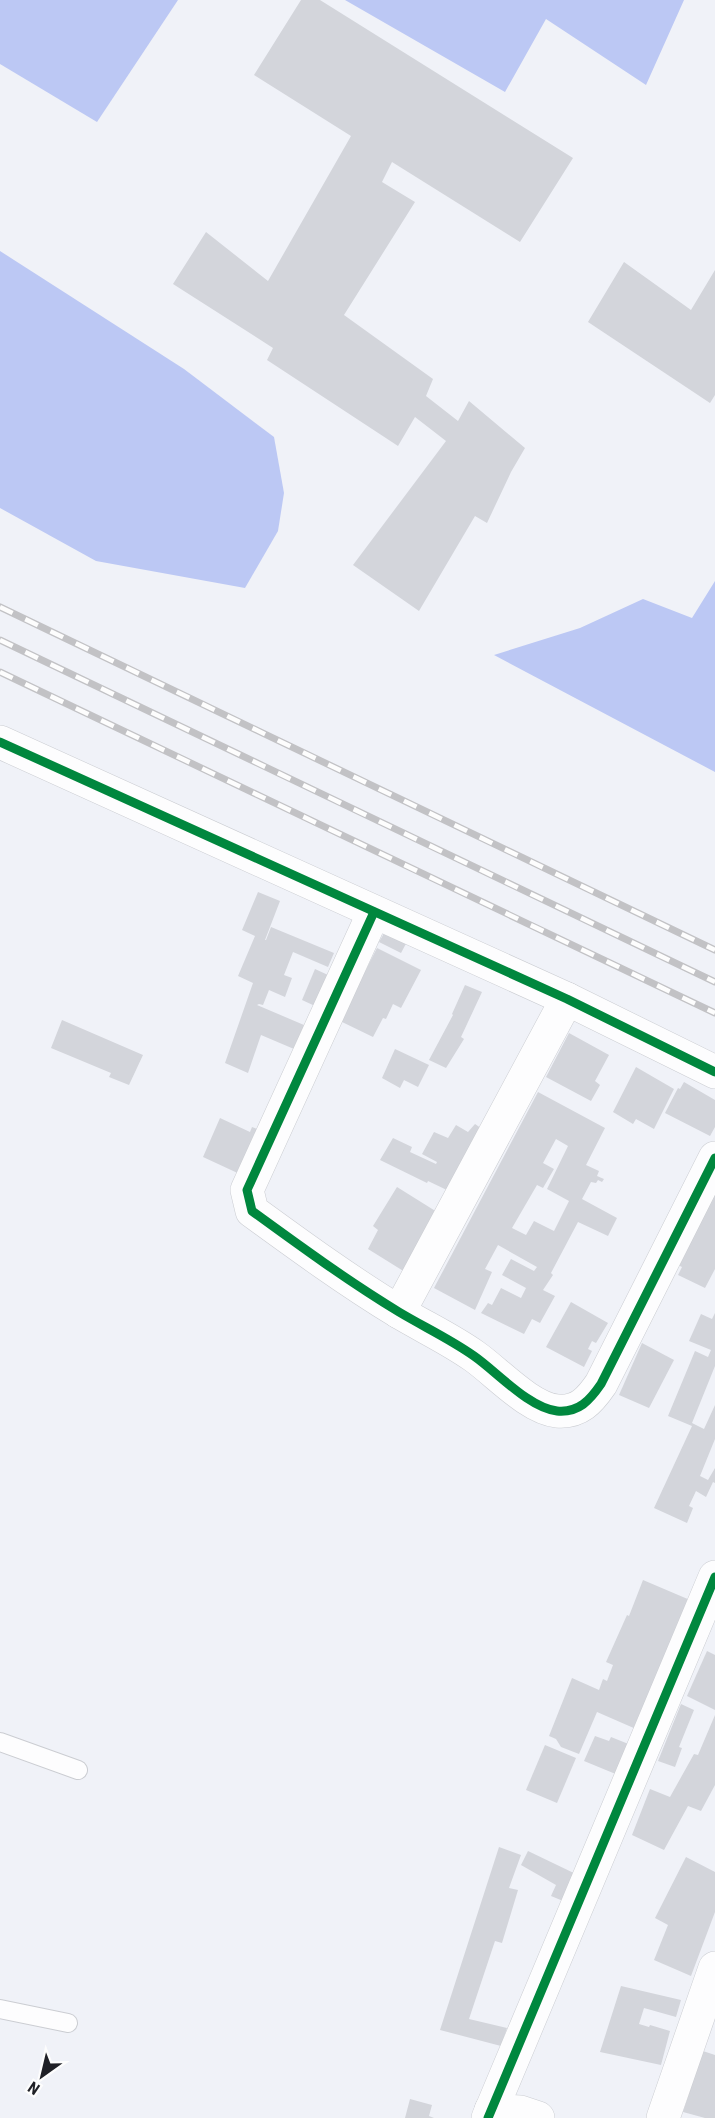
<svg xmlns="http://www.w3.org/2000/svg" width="715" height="2118" font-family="'Roboto Condensed',sans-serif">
  <rect width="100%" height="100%" fill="#f0f2f8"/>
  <g fill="#bcc8f4">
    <polygon points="0,0 178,0 97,122 0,64"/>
    <polygon points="345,0 684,0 646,85 546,19 505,92"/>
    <polygon points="0,251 184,369 274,437 284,493 278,531 245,588 96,561 0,508"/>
    <polygon points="715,581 715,772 494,655 580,628 643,599 692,618"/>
  </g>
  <g fill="#d3d5db" fill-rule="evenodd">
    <polygon points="301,0 320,0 573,158 520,242 392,162 382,182 415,202 344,315 433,379 426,396 458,421 469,401 525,448 511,472 487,523 475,516 419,611 353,565 446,441 415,417 398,446 267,360 273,348 173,284 206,232 268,281 351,136 254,75"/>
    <polygon points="624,262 691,310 715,270 715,395 710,403 588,322"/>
    <polygon points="258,892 280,901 265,940 266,940 271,927 334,953 328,967 293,952 284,975 292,978 285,997 269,990 263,1005 259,1004 257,1005 304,1025 294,1049 261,1035 248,1073 225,1063 253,983 238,976 255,936 242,930"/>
    <polygon points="387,928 409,938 401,953 379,942"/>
    <polygon points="377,948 421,970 401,1008 393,1004 386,1019 383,1018 373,1037 340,1021"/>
    <polygon points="315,969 328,975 315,1006 302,1000"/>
    <polygon points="465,985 482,992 461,1037 464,1039 446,1068 429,1060 453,1015 452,1014"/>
    <polygon points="62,1020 143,1055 129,1085 109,1077 111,1073 51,1048"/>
    <polygon points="569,1033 609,1055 595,1081 600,1085 591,1101 546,1077"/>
    <polygon points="395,1049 429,1065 418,1087 404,1080 400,1088 382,1078"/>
    <polygon points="636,1067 674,1089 654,1129 636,1119 633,1124 613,1112"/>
    <polygon points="684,1082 715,1100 715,1127 710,1136 665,1113 678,1088 680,1089"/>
    <path d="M538 1092 605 1128 586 1165 599 1171 597 1176 604 1179 602 1182 598 1180 596 1183 591 1182 582 1199 617 1218 608 1236 578 1222 551 1273 553 1275 543 1290 555 1296 540 1323 532 1319 524 1334 481 1313 488 1303 492 1305 501 1288 521 1298 526 1288 502 1275 511 1259 534 1271 537 1267 498 1245 485 1269 492 1272 475 1310 434 1288ZM556 1139 568 1146 547 1189 569 1201 554 1231 534 1221 526 1235 512 1228 537 1185 543 1188 554 1169 543 1163Z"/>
    <polygon points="220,1118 250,1132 252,1127 262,1131 244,1176 203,1157"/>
    <polygon points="475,1124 488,1133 451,1192 428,1181 427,1183 380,1160 393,1138 412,1147 410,1152 436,1164 437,1162 422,1154 434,1132 448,1138 456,1125 468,1132"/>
    <polygon points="397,1187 437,1212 405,1272 368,1249 378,1230 373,1226"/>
    <polygon points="715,1188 715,1269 705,1288 678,1275 682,1267 678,1265"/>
    <polygon points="571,1302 608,1323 596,1343 592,1341 588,1349 592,1351 584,1367 546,1347"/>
    <polygon points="715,1313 715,1366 692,1423 704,1429 715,1405 715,1439 700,1476 708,1480 715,1468 715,1483 713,1482 706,1497 696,1491 689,1506 693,1508 687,1523 654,1508 692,1426 668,1416 695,1351 708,1357 711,1350 689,1341 701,1314 712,1319"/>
    <polygon points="642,1343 674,1360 649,1408 619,1395"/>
    <polygon points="643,1580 690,1600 636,1729 597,1712 579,1754 561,1747 556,1739 549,1736 572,1678 599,1690 603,1679 607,1681 613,1665 606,1662 627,1615 629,1616"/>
    <polygon points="707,1651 715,1655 715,1710 687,1696"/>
    <polygon points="681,1704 694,1710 679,1747 682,1748 675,1767 658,1761"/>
    <polygon points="715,1715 715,1785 701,1811 688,1806 664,1850 632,1835 650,1789 670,1797 694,1754 698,1755"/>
    <polygon points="595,1736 609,1741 611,1737 631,1745 618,1775 584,1761"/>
    <polygon points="545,1745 576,1758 557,1803 526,1790"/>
    <polygon points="499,1847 521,1855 509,1888 518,1890 502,1943 495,1941 469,2019 507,2028 501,2046 440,2030"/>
    <polygon points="528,1851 580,1876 568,1903 551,1896 556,1885 521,1865"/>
    <polygon points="686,1857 715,1872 715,1912 691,1976 654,1960 668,1925 655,1918"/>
    <polygon points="621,1986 681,2000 676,2017 644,2008 639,2024 649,2027 650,2025 670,2031 661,2065 600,2052"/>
    <polygon points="703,2051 715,2055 715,2118 705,2118 683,2112"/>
    <polygon points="410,2099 432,2105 429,2116 434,2118 405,2118"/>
  </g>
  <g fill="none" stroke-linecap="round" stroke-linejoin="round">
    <defs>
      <g id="lane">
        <polyline points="0,1742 78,1770"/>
        <polyline points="0,2009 68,2023"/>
      </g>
      <g id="street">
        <path d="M374 912 247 1190 252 1211C300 1246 348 1281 399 1312 424 1327 450 1339 474 1356 497 1372 529 1408 557 1411 579 1413 590 1400 601 1384L715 1158"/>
        <polyline points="399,1312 567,999"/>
        <polyline points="491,2110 520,2112 538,2118"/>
        <polyline points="488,2118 715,1577"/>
        <polyline points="663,2118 715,1968"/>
      </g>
      <polyline id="secondary" points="0,742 567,999 715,1072"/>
    </defs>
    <use href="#lane" stroke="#cbcdd2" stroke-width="20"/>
    <use href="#street" stroke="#cbcdd2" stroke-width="34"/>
    <use href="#secondary" stroke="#cbcdd2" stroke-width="34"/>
    <use href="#lane" stroke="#fdfdfe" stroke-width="18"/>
    <use href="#street" stroke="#fdfdfe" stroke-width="33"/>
    <use href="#secondary" stroke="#fdfdfe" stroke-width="33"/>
    <defs>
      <g id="rail">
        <polyline points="0,607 715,950"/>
        <polyline points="0,640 715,982"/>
        <polyline points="0,672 715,1013"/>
      </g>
    </defs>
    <use href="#rail" stroke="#c2c2c5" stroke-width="7"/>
    <use href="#rail" stroke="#fdfdfd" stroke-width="4.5" stroke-dasharray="14" stroke-linecap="butt"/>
    <defs>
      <g id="cycleway">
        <polyline points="0,742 567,999 715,1072"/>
        <path d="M374 912 247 1190 252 1211C300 1246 348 1281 399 1312 424 1327 450 1339 474 1356 497 1372 529 1408 557 1411 579 1413 590 1400 601 1384L715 1158"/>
        <polyline points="488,2118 715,1577"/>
      </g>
    </defs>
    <use href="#cycleway" stroke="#fdfdfd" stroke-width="13"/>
    <use href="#cycleway" stroke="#00873e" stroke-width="9"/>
  </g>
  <g transform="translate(42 2076) rotate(214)" stroke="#fdfdfd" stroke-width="4.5" paint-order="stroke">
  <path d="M0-4.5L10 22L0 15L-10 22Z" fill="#1f2026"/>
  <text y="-9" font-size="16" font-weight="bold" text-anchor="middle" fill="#1f2026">N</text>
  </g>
</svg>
